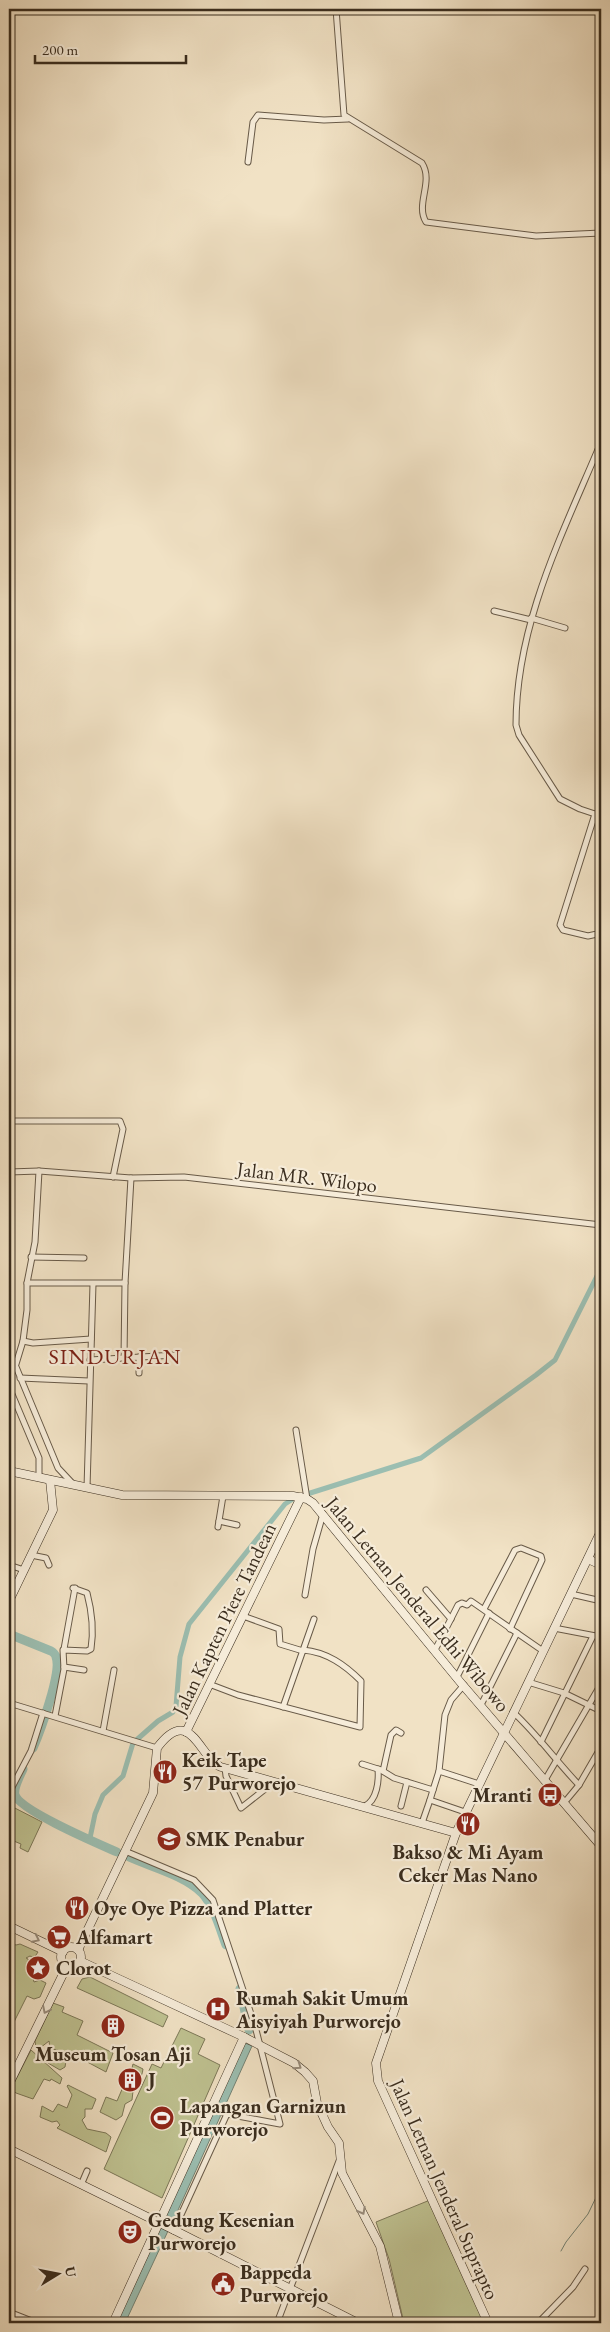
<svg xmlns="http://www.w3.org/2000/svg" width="610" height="2332" font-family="'EB Garamond',serif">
  <rect width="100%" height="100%" fill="#f1e2c5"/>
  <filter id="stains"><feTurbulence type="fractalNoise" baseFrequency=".004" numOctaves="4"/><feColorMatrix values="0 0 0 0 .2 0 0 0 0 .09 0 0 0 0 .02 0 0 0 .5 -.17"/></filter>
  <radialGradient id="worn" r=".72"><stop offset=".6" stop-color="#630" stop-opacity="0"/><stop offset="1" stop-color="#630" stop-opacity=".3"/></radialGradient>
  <g fill="#bfc291" stroke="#7c7858">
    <polygon points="9,1805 42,1822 28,1852 20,1848 21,1844 9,1839"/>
    <polygon points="11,1943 16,1945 20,1944 38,1952 34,1958 30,1956 26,1958 28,1959 34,1982 40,1980 46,1983 40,1997 34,1999 27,1996 9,2032 9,1949"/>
    <polygon points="90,1977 168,2016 163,2027 77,1988 82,1979"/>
    <polygon points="53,2003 64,2007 62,2012 83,2021 77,2035 113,2053 106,2072 78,2057 50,2048 49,2041 40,2048 36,2048 35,2041"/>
    <polygon points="181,2028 205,2039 198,2054 220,2065 162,2198 104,2169 152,2064 161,2068"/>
    <polygon points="31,2050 62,2078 60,2084 51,2079 50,2081 44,2079 33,2099 16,2093 11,2089"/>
    <polygon points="43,2051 62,2056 66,2061 65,2067 60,2070 48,2063 39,2055"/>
    <path d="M133 2064 143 2069C143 2074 139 2079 138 2085L133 2091 132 2100 125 2104 122 2116 116 2120 100 2112 106 2097 117 2101 123 2087 131 2085 137 2073 132 2068Z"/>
    <polygon points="68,2085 96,2099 92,2109 85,2109 85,2117 82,2120 87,2129 106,2133 111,2137 106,2152 57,2128 60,2125 57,2121 52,2122 40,2117 42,2106 53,2112 58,2104 67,2108 72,2095 67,2086"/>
    <polygon points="430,2200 485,2323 404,2323 389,2259 376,2222"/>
  </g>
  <g fill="#9bbeb1" stroke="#748476">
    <polygon points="245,2043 252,2046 174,2219 166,2215"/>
    <polygon points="160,2227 168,2231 125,2323 115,2323"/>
  </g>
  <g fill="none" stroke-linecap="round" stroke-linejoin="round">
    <polyline stroke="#748476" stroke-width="1" points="561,2251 566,2242 588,2214 601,2187"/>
    <g stroke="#9bbeb1" stroke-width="5">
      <polyline points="304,1495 421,1458 536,1375 555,1360 601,1268"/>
      <polyline points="90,1838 95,1814 103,1795 123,1776 133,1743 158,1721 173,1712 176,1706 180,1657 189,1624 285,1504 296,1497"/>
    </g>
    <g stroke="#9bbeb1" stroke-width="9">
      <path d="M9 1634 51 1651C53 1652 56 1655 56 1657 62 1672 40 1732 33 1748"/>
      <path d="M23 1769C20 1776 13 1788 15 1795 21 1811 99 1844 117 1852"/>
      <path d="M129 1857C151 1867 184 1875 202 1893 214 1906 220 1929 226 1945"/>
      <polyline points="240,1989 249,2030"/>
    </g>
    <defs>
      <g id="street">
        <path d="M336 9 344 115 422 163C434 182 415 204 426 222L536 236 601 233"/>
        <polyline points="248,162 253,122 258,115 324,120 348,119"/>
        <path d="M599 447C561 537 516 625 516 725L519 735 560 799 580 809 601 816"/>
        <polyline points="494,611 531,620"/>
        <polyline points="531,618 565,628"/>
        <polyline points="595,814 560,925 563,930 588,936 597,934 601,929"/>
        <polyline points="9,1121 120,1121 123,1129 113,1177"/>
        <polyline points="9,1172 39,1171 131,1178 184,1177 601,1225"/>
        <polyline points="31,1257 84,1258"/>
        <polyline points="27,1283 125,1283"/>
        <polyline points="23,1341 33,1343 91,1339"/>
        <polyline points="9,1350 58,1468 74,1485"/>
        <polyline points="124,1358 125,1283 131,1178"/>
        <polyline points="90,1360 175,1355"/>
        <polyline points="16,1364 23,1341 27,1310 27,1283 35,1242 39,1171"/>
        <polyline points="139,1373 139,1357"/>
        <polyline points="20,1378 89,1381"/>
        <polyline points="9,1387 39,1458 39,1478"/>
        <polyline points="296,1430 307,1499"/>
        <polyline points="87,1488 93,1284"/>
        <polyline points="219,1521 237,1525"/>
        <polyline points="218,1527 223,1496"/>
        <polyline points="31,1555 46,1558 49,1565"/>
        <polyline points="9,1565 24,1570"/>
        <polyline points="426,1590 451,1619"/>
        <polyline points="571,1594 597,1600"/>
        <polyline points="305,1595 313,1549 323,1514"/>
        <polyline points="484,1609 515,1550 521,1548 541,1556 542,1560 510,1629"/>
        <polyline points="243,1616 279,1629 280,1644 303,1651"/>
        <polyline points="554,1628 601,1637"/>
        <polyline points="64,1649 75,1588"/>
        <polyline points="435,1650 458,1605 462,1603 467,1605 471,1601 543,1651"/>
        <polyline points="64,1667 84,1670"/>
        <polyline points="457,1677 489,1613"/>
        <polyline points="528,1682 564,1693 601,1711"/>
        <path d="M209 1684 238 1695 360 1727 361 1681C345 1665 327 1652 303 1650"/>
        <polyline points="9,1703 157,1748"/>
        <polyline points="481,1705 517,1633"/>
        <polyline points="283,1707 314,1619"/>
        <path d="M513 1712C537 1734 556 1761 579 1785"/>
        <path d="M55 1716 64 1669 63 1650 87 1651 91 1649C94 1630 92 1612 87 1593L73 1588"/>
        <polyline points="103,1731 114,1670"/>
        <polyline points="541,1742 593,1636"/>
        <polyline points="362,1764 381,1770 394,1778 433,1790 439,1771 479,1784"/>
        <polyline points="225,1768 226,1776 241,1808 274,1782"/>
        <polyline points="383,1771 391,1735 396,1730 401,1733"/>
        <polyline points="439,1771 445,1715 451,1700 464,1685"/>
        <polyline points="545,1780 601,1684"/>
        <polyline points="433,1790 430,1800 465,1812"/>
        <polyline points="564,1803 579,1785 601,1747"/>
        <polyline points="9,1804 11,1789 31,1751 43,1713"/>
        <path d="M365 1806C377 1800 379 1781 378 1769"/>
        <polyline points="401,1806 407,1782"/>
        <polyline points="422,1823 430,1800"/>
        <polyline points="125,1851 194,1880 213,1900 255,2026 280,2124 227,2114 174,2230"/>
        <polyline points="211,2108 227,2114"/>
        <polyline points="81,2185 87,2171"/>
        <polyline points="9,2312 37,2323"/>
        <polyline points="277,2323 339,2161"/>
        <polyline points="538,2323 573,2287 585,2269"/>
      </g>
      <g id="secondary">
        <polyline points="9,1471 122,1495 293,1496 307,1499 313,1503 461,1683 601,1846"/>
        <polyline points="588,1559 601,1565"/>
        <polyline points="9,1601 53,1510 50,1480"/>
        <polyline points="186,1732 301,1497"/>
        <polyline points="9,1926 63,1952"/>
        <circle cx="71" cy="1957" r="10"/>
        <path d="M78 1950 153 1793 157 1748C191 1702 200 1760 221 1767L456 1833"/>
        <polyline points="80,1961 244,2037 294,2063 305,2072 313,2081 317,2103 328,2127 339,2143 342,2173 380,2246 399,2323"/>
        <polyline points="9,2084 67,1966"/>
        <polyline points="9,2149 174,2230"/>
        <polyline points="174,2230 358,2323"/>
        <polyline points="113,2323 244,2037"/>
        <polyline points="488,2323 378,2081 376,2063 456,1833 601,1531"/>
      </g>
    </defs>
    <use href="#street" stroke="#685a48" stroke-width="7"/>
    <use href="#secondary" stroke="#3a2d1e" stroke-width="9"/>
    <use href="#street" stroke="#f6ecd9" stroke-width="5"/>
    <use href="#secondary" stroke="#f6ecd9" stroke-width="8"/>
  </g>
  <defs><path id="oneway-chevron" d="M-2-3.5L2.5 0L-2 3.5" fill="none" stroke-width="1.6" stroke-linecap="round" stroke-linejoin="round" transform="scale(1.25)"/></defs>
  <g stroke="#988c7c">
    <use href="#oneway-chevron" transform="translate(36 1939) rotate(26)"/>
    <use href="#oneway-chevron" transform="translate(46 2010) rotate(116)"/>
    <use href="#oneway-chevron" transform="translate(298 2066) rotate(35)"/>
    <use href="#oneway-chevron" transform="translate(362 2211) rotate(62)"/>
  </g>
  <defs>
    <symbol id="restaurant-disc" viewBox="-11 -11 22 22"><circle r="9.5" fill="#8f2418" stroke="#f6ecd9"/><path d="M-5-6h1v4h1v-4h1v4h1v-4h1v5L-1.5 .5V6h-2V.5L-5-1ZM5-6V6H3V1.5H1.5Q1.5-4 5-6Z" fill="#fff"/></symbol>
    <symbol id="bus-disc" viewBox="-11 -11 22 22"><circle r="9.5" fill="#8f2418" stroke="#f6ecd9"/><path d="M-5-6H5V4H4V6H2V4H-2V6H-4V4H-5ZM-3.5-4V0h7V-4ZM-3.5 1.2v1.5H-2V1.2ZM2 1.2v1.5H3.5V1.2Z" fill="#fff"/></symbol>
    <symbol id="school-disc" viewBox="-11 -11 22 22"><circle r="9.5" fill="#8f2418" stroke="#f6ecd9"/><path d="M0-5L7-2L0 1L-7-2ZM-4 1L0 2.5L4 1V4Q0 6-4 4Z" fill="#fff"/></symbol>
    <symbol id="supermarket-disc" viewBox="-11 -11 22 22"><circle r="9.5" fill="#8f2418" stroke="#f6ecd9"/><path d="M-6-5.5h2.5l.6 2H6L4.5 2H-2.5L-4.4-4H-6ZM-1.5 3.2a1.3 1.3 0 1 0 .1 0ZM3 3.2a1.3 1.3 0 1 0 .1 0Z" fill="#fff"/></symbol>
    <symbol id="sight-disc" viewBox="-11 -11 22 22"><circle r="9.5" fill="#8f2418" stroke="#f6ecd9"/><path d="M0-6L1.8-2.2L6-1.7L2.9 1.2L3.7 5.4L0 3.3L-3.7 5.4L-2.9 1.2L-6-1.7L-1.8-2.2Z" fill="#fff"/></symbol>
    <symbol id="hospital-disc" viewBox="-11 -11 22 22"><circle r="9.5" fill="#8f2418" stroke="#f6ecd9"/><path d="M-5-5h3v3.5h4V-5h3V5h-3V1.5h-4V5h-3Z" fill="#fff"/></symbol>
    <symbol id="building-disc" viewBox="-11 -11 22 22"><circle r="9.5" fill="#8f2418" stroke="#f6ecd9"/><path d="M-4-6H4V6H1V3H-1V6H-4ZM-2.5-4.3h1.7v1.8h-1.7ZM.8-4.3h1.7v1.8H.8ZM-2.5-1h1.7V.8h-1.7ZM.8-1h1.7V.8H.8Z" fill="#fff"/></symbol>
    <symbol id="stadium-disc" viewBox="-11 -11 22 22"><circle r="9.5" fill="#8f2418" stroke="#f6ecd9"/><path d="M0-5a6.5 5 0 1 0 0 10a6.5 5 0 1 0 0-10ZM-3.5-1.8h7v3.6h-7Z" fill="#fff"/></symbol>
    <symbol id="theatre-disc" viewBox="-11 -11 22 22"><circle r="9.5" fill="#8f2418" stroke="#f6ecd9"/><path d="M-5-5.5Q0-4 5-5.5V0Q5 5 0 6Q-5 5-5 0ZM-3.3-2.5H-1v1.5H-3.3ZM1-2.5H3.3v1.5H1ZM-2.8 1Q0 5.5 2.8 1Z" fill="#fff"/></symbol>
    <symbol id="civic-disc" viewBox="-11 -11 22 22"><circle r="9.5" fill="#8f2418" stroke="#f6ecd9"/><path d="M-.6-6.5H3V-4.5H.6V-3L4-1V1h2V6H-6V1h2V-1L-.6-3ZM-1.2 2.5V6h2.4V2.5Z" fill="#fff"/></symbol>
  </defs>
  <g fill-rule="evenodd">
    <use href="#restaurant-disc" x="151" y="1758" width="28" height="28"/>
    <use href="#bus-disc" x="536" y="1781" width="28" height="28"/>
    <use href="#restaurant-disc" x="454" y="1810" width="28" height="28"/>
    <use href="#school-disc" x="155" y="1825" width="28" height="28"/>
    <use href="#restaurant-disc" x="63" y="1894" width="28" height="28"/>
    <use href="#supermarket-disc" x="45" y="1923" width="28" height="28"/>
    <use href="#sight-disc" x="24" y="1954" width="28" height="28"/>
    <use href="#hospital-disc" x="204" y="1995" width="28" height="28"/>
    <use href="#building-disc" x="99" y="2012" width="28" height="28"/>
    <use href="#building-disc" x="116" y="2066" width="28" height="28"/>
    <use href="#stadium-disc" x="148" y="2104" width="28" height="28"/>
    <use href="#theatre-disc" x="116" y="2218" width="28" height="28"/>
    <use href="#civic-disc" x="209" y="2270" width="28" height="28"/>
  </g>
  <g text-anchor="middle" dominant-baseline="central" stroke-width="4.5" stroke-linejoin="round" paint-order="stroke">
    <g font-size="20" fill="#3a2d1e" stroke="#f6ecd9">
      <text transform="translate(307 1177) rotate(7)">Jalan MR. Wilopo</text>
      <text transform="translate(418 1604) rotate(50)">Jalan Letnan Jenderal Edhi Wibowo</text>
      <text transform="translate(224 1619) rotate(-64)">Jalan Kapten Piere Tandean</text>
      <text transform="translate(445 2189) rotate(66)">Jalan Letnan Jenderal Suprapto</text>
    </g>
    <g font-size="20" font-weight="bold" fill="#3a2d1e" stroke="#f6ecd9" text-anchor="start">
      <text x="182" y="1760">Keik Tape<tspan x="182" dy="23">57 Purworejo</tspan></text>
      <text x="532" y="1795" text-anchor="end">Mranti</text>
      <text x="186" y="1839">SMK Penabur</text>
      <text x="468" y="1852" text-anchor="middle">Bakso &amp; Mi Ayam<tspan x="468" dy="23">Ceker Mas Nano</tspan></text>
      <text x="94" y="1908">Oye Oye Pizza and Platter</text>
      <text x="76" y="1937">Alfamart</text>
      <text x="56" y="1968">Clorot</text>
      <text x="236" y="1998">Rumah Sakit Umum<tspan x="236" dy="23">Aisyiyah Purworejo</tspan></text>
      <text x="113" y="2054" text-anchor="middle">Museum Tosan Aji</text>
      <text x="148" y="2080">J</text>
      <text x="180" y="2106">Lapangan Garnizun<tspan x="180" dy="23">Purworejo</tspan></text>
      <text x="148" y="2220">Gedung Kesenian<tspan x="148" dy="23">Purworejo</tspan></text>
      <text x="240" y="2272">Bappeda<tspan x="240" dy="23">Purworejo</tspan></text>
    </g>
    <g font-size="22" letter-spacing="1" fill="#7a1f14" stroke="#f6ecd9">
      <text x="115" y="1356">SINDURJAN</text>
    </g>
  </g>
  <rect width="610" height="2332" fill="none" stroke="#f1e2c5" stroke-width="30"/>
  <rect x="10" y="10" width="590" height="2312" fill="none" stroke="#3a2d1e" stroke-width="2.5"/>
  <rect x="15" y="15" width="580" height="2302" fill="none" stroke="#3a2d1e"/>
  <g transform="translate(58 2274) rotate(80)" stroke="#f6ecd9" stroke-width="4" paint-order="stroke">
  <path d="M0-4L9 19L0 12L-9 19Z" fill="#3a2d1e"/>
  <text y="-8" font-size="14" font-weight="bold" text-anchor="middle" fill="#3a2d1e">U</text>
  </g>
  <path d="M35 55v8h151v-8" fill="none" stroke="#3a2d1e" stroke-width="2.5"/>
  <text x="42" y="55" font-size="15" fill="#3a2d1e" stroke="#f6ecd9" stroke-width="4" paint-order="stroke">200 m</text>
  <rect width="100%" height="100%" filter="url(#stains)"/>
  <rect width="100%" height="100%" fill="url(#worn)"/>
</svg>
